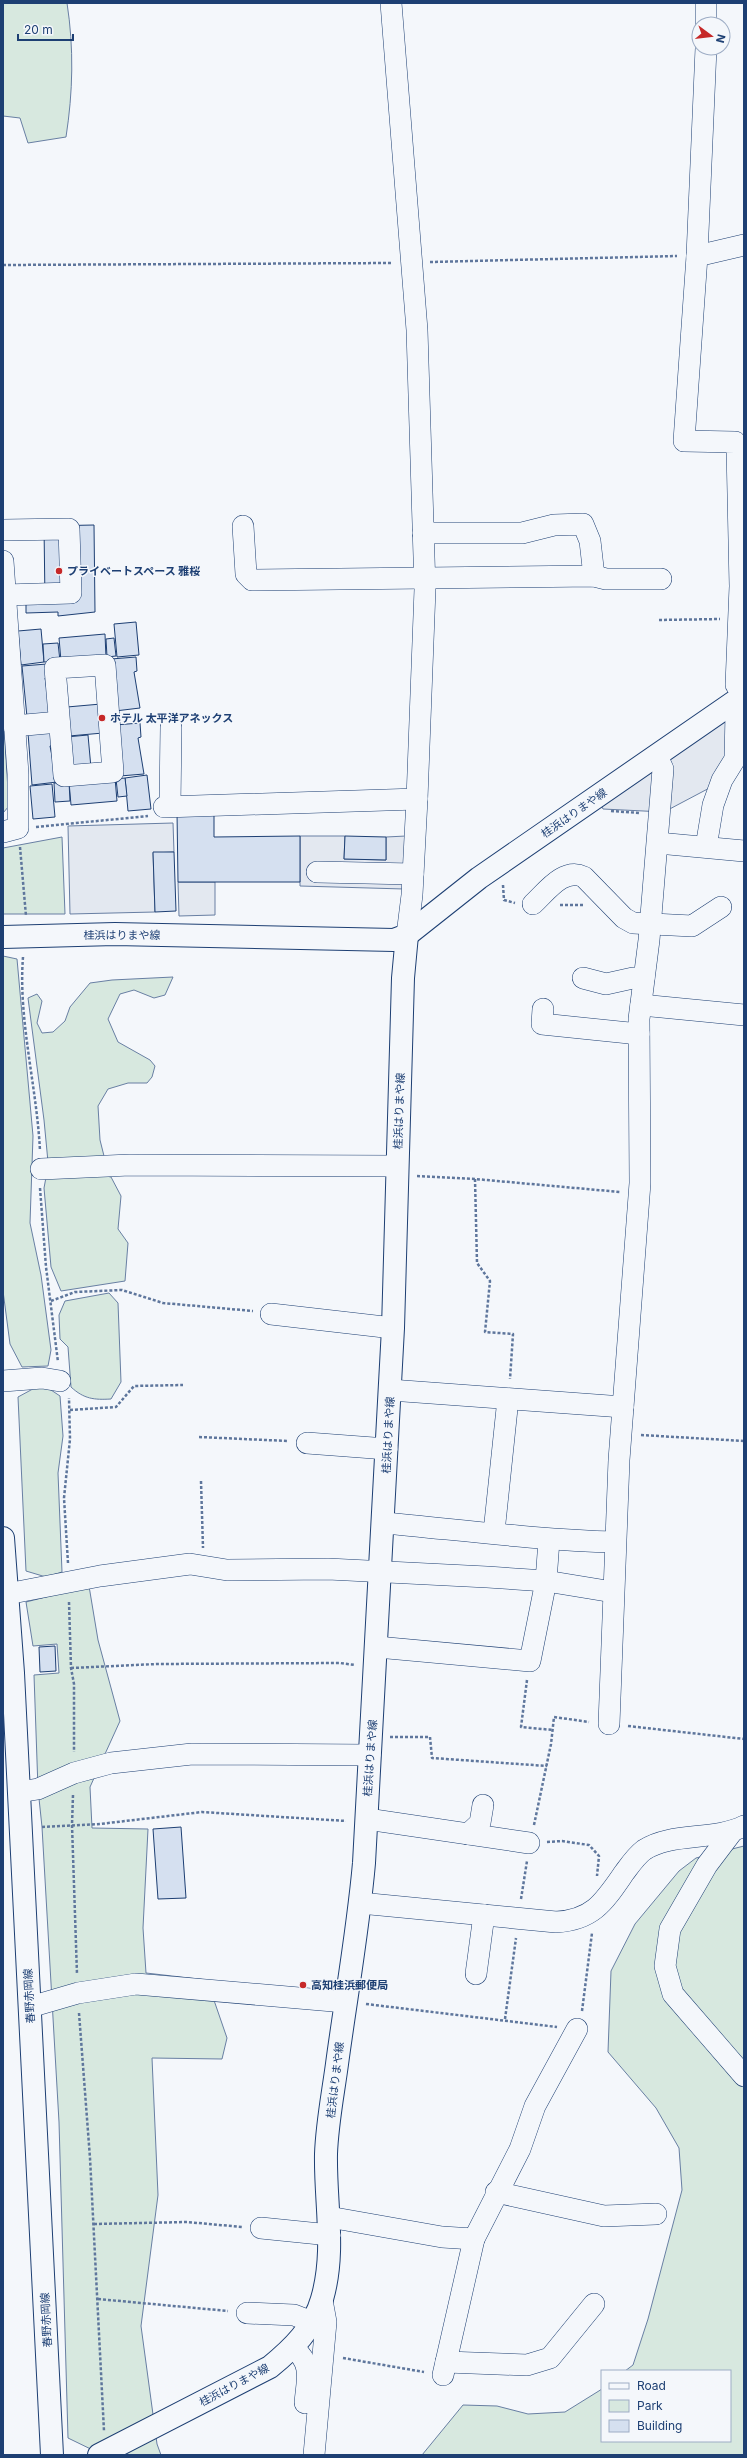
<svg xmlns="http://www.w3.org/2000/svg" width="747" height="2458" font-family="Inter,'Noto Sans JP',sans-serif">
  <rect width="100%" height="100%" fill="#f4f7fb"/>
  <g fill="#d7e8df" stroke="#687fa3">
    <path d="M3 3H67C74 48 73 92 66 137L28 143 20 118 3 116Z"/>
    <polygon points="3,711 9,806 3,813"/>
    <polygon points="62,837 65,914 3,914 3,848"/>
    <polygon points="3,956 17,959 33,1136 30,1223 41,1275 51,1350 48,1366 22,1367 10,1344 3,1291"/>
    <polygon points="173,977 165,995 154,998 134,990 120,994 108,1019 118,1042 150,1060 155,1066 152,1077 147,1083 128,1083 108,1089 98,1106 100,1140 104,1156 48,1162 44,1120 28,998 37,994 42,1001 37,1023 42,1033 53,1032 65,1021 70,1007 90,983 112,980"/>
    <polygon points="81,1171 111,1177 121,1196 118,1229 128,1243 125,1281 61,1291 51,1267 44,1188 47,1172"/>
    <path d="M109 1293 118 1303 121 1382 111 1399C94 1400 84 1399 71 1387L68 1347 60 1339 59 1315 65 1301Z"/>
    <polygon points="42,1384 60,1396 63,1436 58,1473 62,1572 46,1577 26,1571 18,1397"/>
    <polygon points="89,1586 98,1640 120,1721 90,1787 92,1828 148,1829 143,1928 146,1973 207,1980 227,2038 222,2059 152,2058 158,2195 141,2326 157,2444 161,2455 103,2455 68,2438 59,2122 42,1827 38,1789 34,1675 59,1673 57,1644 33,1646 26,1602"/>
    <polygon points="744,1846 744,2455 422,2455 463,2405 497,2406 528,2414 565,2412 602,2389 602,2441 730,2441 730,2371 625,2371 633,2365 648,2319 682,2190 679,2148 656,2108 608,2052 611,1971 635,1924 679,1871 696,1858"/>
  </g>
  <g fill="#e3e8f0" stroke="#687fa3">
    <polygon points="730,716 730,761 717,784 664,812 603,809 601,805"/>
    <polygon points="173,823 174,852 153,853 155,912 70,914 68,826"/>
    <polygon points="300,836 345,836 344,859 386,860 386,837 406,836 404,889 300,886"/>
    <polygon points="215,882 215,915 179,916 178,882"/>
  </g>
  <g fill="#d5e0f0" stroke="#1d3f73">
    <polygon points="94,525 95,612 58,616 58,612 26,613 26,603 45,602 44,526"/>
    <polygon points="136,622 139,655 117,657 114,624"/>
    <polygon points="41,629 44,662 21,665 18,631"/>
    <polygon points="105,634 106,658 61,661 59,638"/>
    <polygon points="114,638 116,656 107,657 106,639"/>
    <polygon points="58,643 60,661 44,662 43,644"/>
    <polygon points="136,657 137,671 134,672 140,708 115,711 111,659"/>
    <polygon points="47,664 48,678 45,678 51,715 27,717 22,666"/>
    <polygon points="101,704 103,733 69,736 67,707"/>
    <polygon points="140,723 141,737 138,738 144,774 120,776 115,725"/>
    <polygon points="52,731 54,745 50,746 57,782 32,785 28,733"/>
    <polygon points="88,735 91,768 68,770 66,737"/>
    <polygon points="147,775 151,809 128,811 125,778"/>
    <polygon points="115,778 117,801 71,805 69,782"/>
    <polygon points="125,778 127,796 118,797 116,779"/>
    <polygon points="69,782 70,801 55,802 54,783"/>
    <polygon points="52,784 55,817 33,819 30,786"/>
    <polygon points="177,812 214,812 214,837 300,836 300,882 178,882"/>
    <polygon points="345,836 386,837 386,860 344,859"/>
    <polygon points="153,852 174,852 176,911 155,912"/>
    <polygon points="55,1646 56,1671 40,1672 39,1647"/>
    <polygon points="181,1827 186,1898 158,1899 153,1829"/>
  </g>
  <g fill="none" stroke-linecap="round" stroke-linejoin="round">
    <defs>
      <g id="minor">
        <polyline points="391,3 417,330 425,589 417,799 412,895 407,935"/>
        <polyline points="706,24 706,3"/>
        <polyline points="706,48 697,256 684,441 735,442 737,448 740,586 736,685 744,695"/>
        <polyline points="697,256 744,245"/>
        <polyline points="243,526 246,574 252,580 594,576 606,579 661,579"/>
        <polyline points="3,530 69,529 71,593 5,595"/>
        <polyline points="423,533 522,533 554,525 583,524 590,541 594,576"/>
        <polyline points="3,561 18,774 18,828 3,832"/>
        <polygon points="105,665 113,772 64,776 55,668"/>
        <polyline points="14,726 59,722"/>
        <polyline points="170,806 171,727"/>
        <polyline points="164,807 417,799"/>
        <polyline points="658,843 744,851"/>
        <polyline points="706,847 713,805 722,780 735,759 736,713 731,704"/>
        <polyline points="317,872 413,874"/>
        <path d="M533 904C547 891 564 867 584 877L624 918 633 923 692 926 721 907"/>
        <polyline points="583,978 606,984 633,978 644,978"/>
        <polyline points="641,1005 744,1015"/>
        <polyline points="543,1009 542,1024 639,1034"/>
        <polyline points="41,1169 130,1165 397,1166"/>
        <polyline points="271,1314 393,1328"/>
        <polyline points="3,1381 42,1378 60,1381"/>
        <polyline points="390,1390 623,1407"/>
        <polyline points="307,1443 387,1449"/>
        <path d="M384 1523C461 1530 538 1540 615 1542"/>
        <polyline points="494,1532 508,1399"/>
        <polyline points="7,1594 100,1576 190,1564 227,1570 328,1569 487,1577 546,1581 613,1592"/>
        <polyline points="377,1647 530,1661 546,1581 549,1540"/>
        <polyline points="609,1724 619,1460 640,1183 639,1019 649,940 663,769 657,756"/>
        <polyline points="19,1792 38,1789 74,1773 111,1763 192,1754 370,1755"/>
        <polyline points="367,1819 529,1843"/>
        <polyline points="732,1832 707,1865 670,1929 665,1966 673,1994 744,2076"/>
        <polyline points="468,1834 480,1823 483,1805"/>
        <path d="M360 1903 556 1922C593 1920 604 1902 624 1873 630 1865 636 1856 644 1850 671 1832 714 1841 744 1826"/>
        <polyline points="476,1974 484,1915"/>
        <polyline points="30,2007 78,1993 136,1984 345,2002"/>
        <polyline points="496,2192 604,2216 656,2214"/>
        <polyline points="329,2217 442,2237 474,2239"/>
        <polyline points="261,2228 330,2235"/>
        <polyline points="247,2313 294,2315 312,2322"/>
        <path d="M294 2348C313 2365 307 2379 305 2403"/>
        <polyline points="446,2362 527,2365 550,2358 594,2304"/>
        <polyline points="443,2375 474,2239 520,2149 535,2106 577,2029"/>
        <polyline points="314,2455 326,2322 322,2300"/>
      </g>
      <g id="major">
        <polyline points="3,937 115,934 394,940 407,935 479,878 744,695"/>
        <polyline points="3,1538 13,1673 52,2455"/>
        <path d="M99 2455 270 2367C292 2349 314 2328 322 2299 336 2251 325 2203 326 2154 327 2124 333 2094 337 2064 346 1997 358 1931 364 1863L393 1328 403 978 407 935"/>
      </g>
    </defs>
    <use href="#minor" stroke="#1d3f73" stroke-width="22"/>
    <use href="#major" stroke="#1d3f73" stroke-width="24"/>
    <g stroke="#5e769c" stroke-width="2.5" stroke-dasharray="3 2" stroke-linecap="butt">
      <polyline points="430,262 677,256"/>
      <polyline points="3,265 393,263"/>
      <polyline points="659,620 720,619"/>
      <polyline points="611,811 640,813"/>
      <polyline points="36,827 148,816"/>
      <polyline points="20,847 26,916"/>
      <polyline points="503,885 504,900 515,903"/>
      <polyline points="560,905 583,905"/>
      <path d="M23 957C18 1019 37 1088 40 1151"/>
      <polyline points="417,1176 475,1179 620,1192"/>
      <polyline points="475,1179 477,1263 490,1281 485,1332 513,1334 510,1379"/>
      <polyline points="40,1188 46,1267 58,1362"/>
      <polyline points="51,1301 75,1292 122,1290 163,1303 253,1311"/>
      <polyline points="70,1410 116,1407 134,1386 183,1385"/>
      <polyline points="641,1435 744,1441"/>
      <polyline points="199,1437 288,1441"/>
      <polyline points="201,1481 203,1548"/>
      <polyline points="68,1563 64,1498 70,1439 69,1398"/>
      <polyline points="69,1602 71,1668 74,1684 74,1752"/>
      <polyline points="71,1668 157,1664 340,1663 355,1665"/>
      <polyline points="527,1680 521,1727 553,1730"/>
      <polyline points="628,1726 744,1739"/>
      <polyline points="390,1737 430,1737 432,1758 547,1766"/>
      <polyline points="73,1795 72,1825 77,1974"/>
      <polyline points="534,1825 551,1744 554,1717 589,1722"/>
      <polyline points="42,1827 100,1824 202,1812 346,1821"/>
      <polyline points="547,1842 562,1841 589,1845 599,1856 597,1876"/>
      <polyline points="521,1899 527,1861"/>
      <polyline points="366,2004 557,2027"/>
      <polyline points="582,2011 592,1933"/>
      <polyline points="79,2013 90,2158 104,2431"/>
      <polyline points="505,2019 516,1938"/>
      <polyline points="94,2224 187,2222 242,2227"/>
      <polyline points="98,2299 228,2311"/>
      <polyline points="343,2358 424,2372"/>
    </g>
    <use href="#minor" stroke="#f4f7fb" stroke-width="21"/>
    <use href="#major" stroke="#f4f7fb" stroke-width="22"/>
  </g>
  <g fill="#c62828" stroke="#f4f7fb" stroke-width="1.5">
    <circle cx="59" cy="571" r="4"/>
    <circle cx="102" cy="718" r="4"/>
    <circle cx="303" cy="1985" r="4"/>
  </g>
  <g text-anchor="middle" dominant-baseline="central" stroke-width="3" stroke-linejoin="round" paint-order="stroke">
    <g font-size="11" font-weight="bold" fill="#1d3f73" stroke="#f4f7fb" text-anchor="start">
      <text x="67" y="571">プライベートスペース 雅桜</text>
      <text x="110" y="718">ホテル 太平洋アネックス</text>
      <text x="311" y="1985">高知桂浜郵便局</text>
    </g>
    <g font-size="11" fill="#1d3f73" stroke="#f4f7fb">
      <text transform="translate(574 813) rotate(-35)">桂浜はりまや線</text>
      <text x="122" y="935">桂浜はりまや線</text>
      <text transform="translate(399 1111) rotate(-88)">桂浜はりまや線</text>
      <text transform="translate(388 1435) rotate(-87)">桂浜はりまや線</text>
      <text transform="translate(370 1758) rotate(-86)">桂浜はりまや線</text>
      <text transform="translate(29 1996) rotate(-93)">春野赤岡線</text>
      <text transform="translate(335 2080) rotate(-83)">桂浜はりまや線</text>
      <text transform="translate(46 2320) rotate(-93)">春野赤岡線</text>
      <text transform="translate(234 2385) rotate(-28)">桂浜はりまや線</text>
    </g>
  </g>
  <rect width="747" height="2458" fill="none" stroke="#1d3f73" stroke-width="8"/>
  <rect x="601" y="2370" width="130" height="72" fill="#f4f7fb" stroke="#9eadc5"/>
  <rect x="609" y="2383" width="20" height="6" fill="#f4f7fb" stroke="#9eadc5"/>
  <text x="637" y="2390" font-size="12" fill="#1d3f73">Road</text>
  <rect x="609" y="2400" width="20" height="12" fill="#d7e8df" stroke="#9eadc5"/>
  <text x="637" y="2410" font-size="12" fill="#1d3f73">Park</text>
  <rect x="609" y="2420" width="20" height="12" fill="#d5e0f0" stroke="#9eadc5"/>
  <text x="637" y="2430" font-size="12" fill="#1d3f73">Building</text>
  <g transform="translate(711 36) rotate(105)"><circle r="19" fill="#f4f7fb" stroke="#9eadc5"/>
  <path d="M0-3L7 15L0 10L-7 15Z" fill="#c62828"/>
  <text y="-6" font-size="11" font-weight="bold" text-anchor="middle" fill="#1d3f73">N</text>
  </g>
  <path d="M18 34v6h55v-6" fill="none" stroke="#1d3f73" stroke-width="2"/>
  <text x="24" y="34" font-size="12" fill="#1d3f73" stroke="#f4f7fb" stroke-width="3" paint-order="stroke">20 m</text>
</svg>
